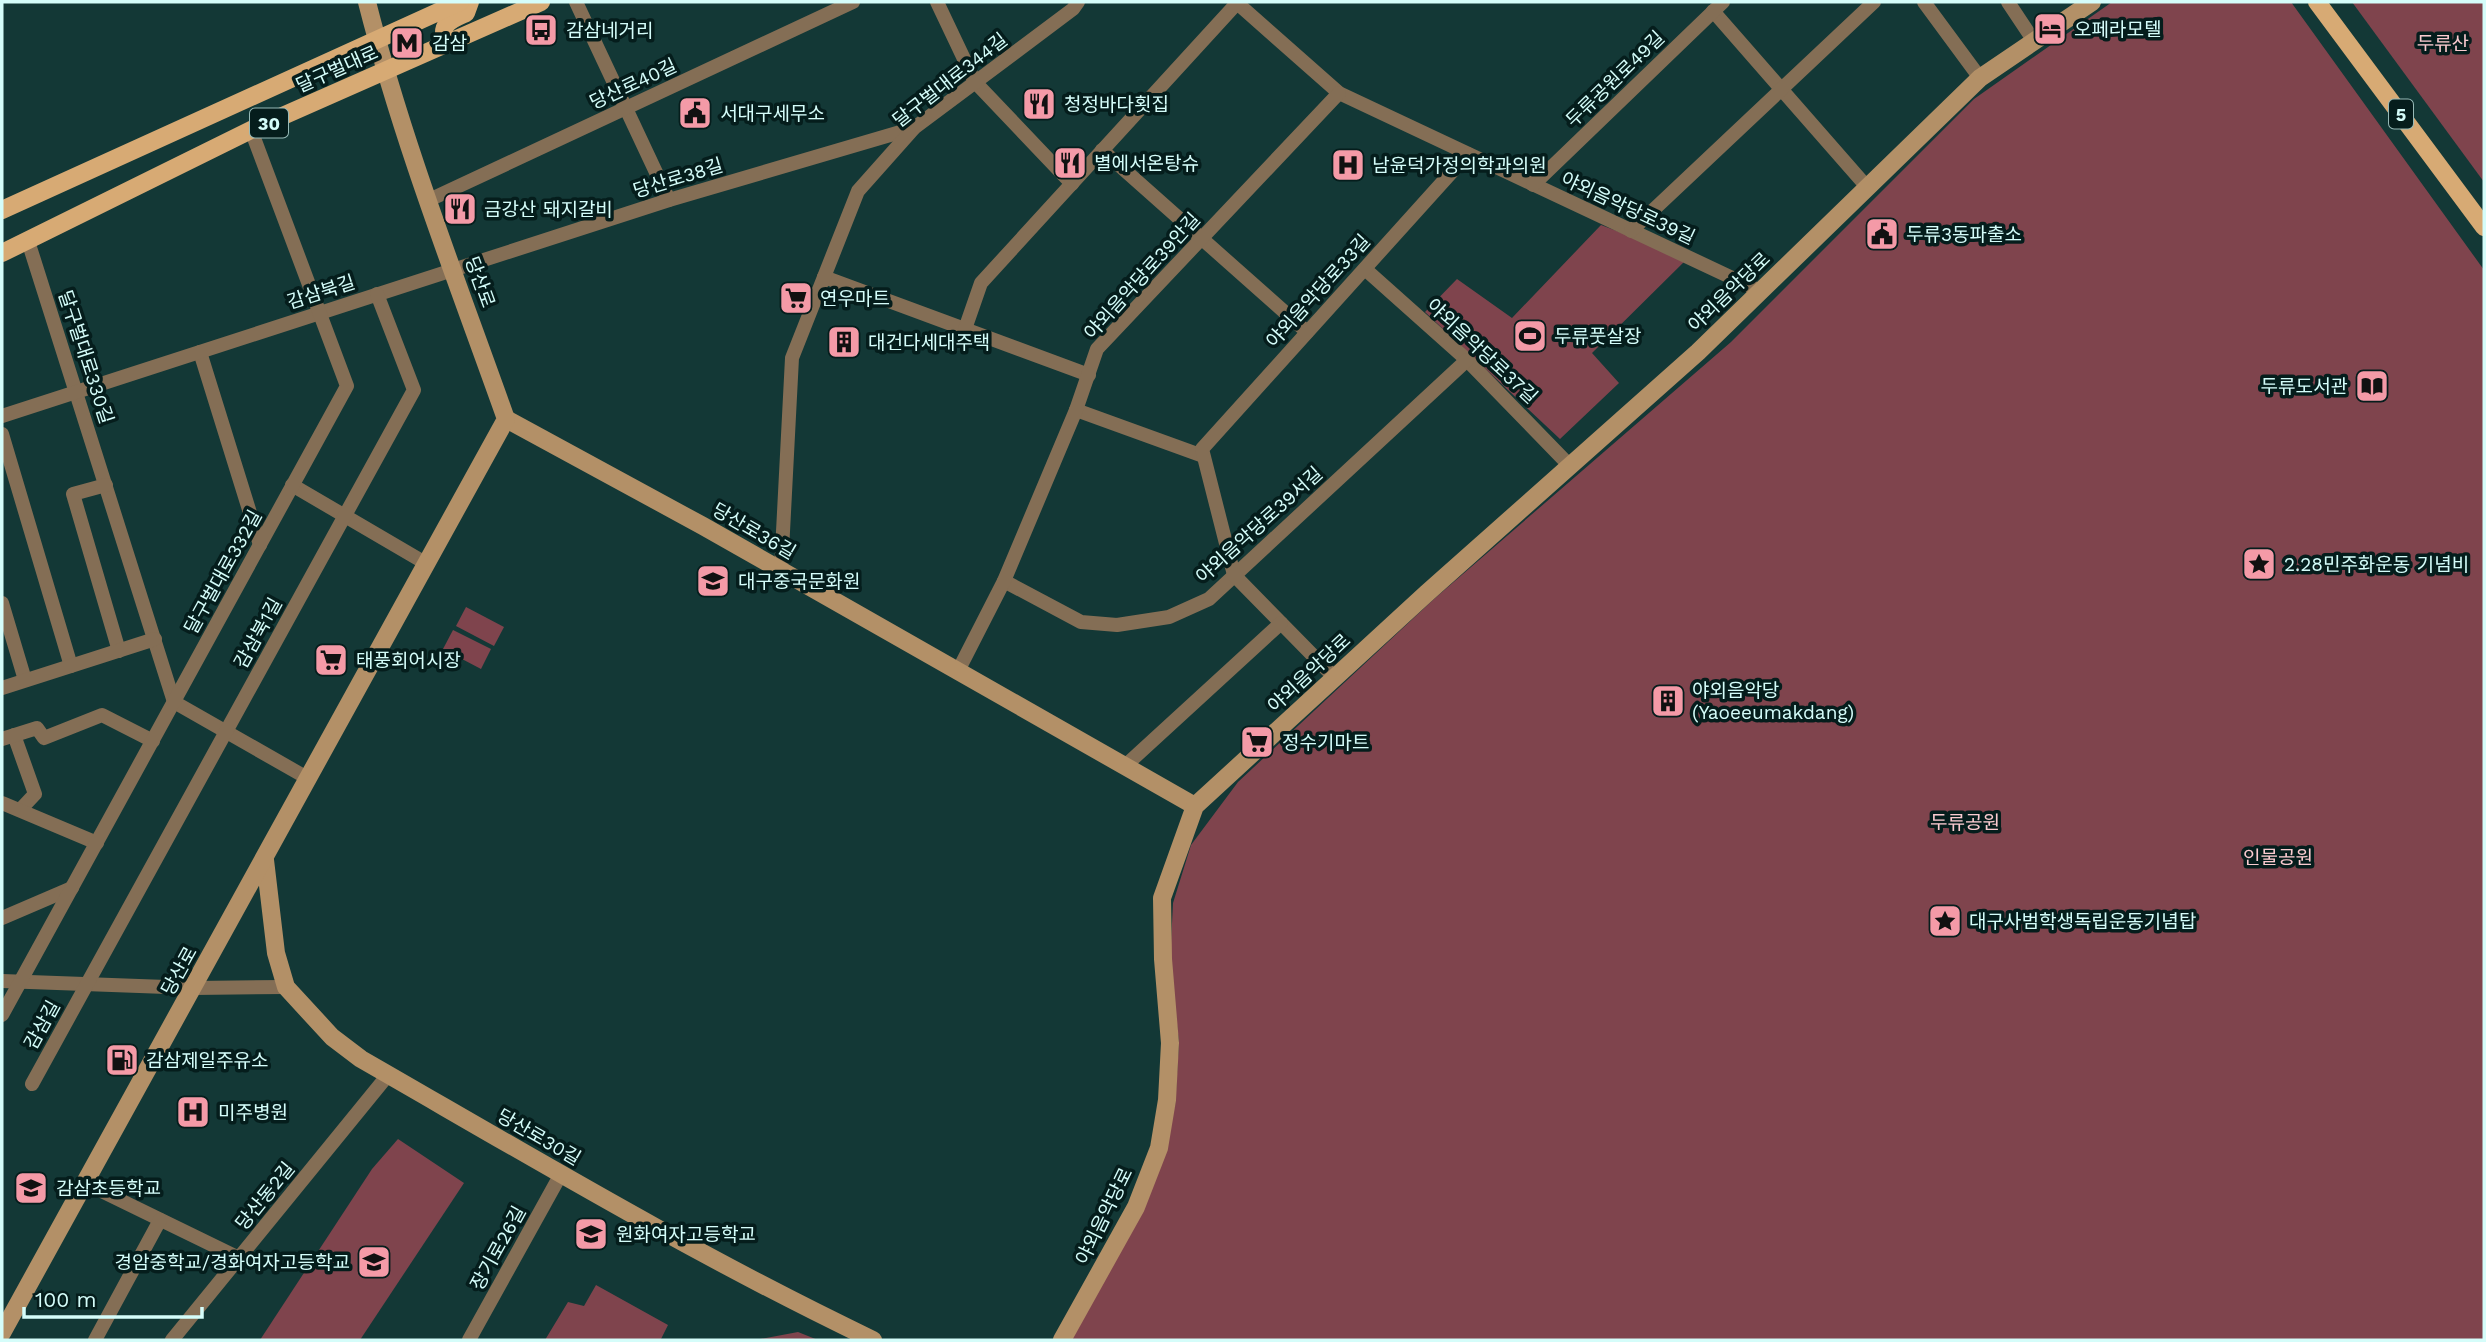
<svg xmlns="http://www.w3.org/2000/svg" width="2486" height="1342" font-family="'Work Sans','Noto Sans KR',sans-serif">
  <rect width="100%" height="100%" fill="#133836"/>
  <g fill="#7f444d">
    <polygon points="2112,2 2291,2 2484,270 2484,1340 1069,1340 1175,1106 1179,1042 1170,964 1173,903 1191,845 1238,782 1434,599 1731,342 1974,99"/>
    <polygon points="2352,2 2484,2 2484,182"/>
    <polygon points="1601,225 1688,258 1592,353 1619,383 1560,439 1425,312 1457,279 1512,318"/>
    <polygon points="466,607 504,627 494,646 456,626"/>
    <polygon points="453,630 491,649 481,669 443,649"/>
    <polygon points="398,1139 464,1183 360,1340 260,1340 372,1169"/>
    <polygon points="596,1285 668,1325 661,1339 663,1340 545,1340 568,1302 584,1306"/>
    <polygon points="798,1332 818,1340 755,1340"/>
  </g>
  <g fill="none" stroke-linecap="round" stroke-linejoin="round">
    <g stroke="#846e55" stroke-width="14">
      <polyline points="576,2 669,200"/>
      <polyline points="937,2 975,82 1072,184"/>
      <polyline points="1236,2 1339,93 1760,291"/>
      <polyline points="1924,2 1980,78"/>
      <polyline points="2008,2 2034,41"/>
      <polyline points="1713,11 1867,187"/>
      <polyline points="1102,150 1307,332"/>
      <polyline points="1533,185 1723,2"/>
      <polyline points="429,200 853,2"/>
      <polyline points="1631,231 1874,2"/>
      <polyline points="28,241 174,702 309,779"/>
      <polyline points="1365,269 1467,360 1570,466"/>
      <polyline points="824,277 1089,375"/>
      <polyline points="965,329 981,283 1238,2"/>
      <polyline points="200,352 260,545"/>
      <polyline points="1076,410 1203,456"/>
      <polyline points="2,416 669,200 914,128"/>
      <polyline points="2,434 71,666"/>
      <polyline points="106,485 73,494 119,651"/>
      <polyline points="292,485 427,564"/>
      <polyline points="781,570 792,358 858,191 914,128 1073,9 1078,2"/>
      <polyline points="1004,581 1081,622 1117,625 1169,617 1209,599 1467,360"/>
      <polyline points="2,603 25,680"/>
      <polyline points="958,671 1004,581 1076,410 1097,349 1339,93"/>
      <polyline points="1335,678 1234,575 1202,449 1468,154"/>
      <polyline points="2,688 155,639"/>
      <polyline points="14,735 35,794 20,810"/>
      <polyline points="2,739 37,728 44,738 102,715 153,741"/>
      <polyline points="1125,766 1281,623"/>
      <polyline points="2,803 97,843"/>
      <polyline points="2,918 72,888"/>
      <polyline points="2,981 194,988 286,987"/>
      <polyline points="2,1015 347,386 251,130"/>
      <polyline points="32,1084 414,390 377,294"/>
      <polyline points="85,1183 239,1258"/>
      <polyline points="95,1340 160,1220"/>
      <polyline points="172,1340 388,1075"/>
      <polyline points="469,1340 561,1174"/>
    </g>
    <g stroke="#b39067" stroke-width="18">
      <polyline points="506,419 703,526 1195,806"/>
      <path d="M265 860 276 953 286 987 332 1037 361 1059C530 1156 697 1256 873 1340"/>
      <path d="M2 1333 506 419C457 281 403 144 367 2"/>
      <polyline points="1062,1340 1136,1207 1159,1148 1167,1100 1170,1043 1163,959 1162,898 1195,806 1427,593 1698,352 1980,78 2092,2"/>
    </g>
    <g stroke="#d7aa74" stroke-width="18">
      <polyline points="2317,2 2484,227"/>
      <path d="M447 43C438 24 451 20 466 13L470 2"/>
      <polyline points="2,210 460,2"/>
      <polyline points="2,253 251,130 541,2"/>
    </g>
  </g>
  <defs>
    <symbol id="hotel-square" viewBox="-11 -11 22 22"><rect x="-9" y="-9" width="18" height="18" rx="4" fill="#f49aa7" stroke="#051d1c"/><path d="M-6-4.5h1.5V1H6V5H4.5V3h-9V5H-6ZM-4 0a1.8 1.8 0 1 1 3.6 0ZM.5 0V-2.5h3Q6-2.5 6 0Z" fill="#111"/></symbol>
    <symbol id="bus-square" viewBox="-11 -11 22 22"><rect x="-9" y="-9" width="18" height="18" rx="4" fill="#f49aa7" stroke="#051d1c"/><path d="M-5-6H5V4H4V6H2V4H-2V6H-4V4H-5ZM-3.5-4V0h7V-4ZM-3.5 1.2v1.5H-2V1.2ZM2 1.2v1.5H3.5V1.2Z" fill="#111"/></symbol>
    <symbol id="metro-square" viewBox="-11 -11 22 22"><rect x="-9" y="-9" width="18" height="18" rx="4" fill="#f49aa7" stroke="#051d1c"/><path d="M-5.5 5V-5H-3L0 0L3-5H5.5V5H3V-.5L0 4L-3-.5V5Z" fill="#111"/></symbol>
    <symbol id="restaurant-square" viewBox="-11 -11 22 22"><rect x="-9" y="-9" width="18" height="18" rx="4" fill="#f49aa7" stroke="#051d1c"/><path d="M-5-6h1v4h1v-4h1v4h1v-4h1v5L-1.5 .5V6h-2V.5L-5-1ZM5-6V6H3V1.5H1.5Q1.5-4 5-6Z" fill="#111"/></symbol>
    <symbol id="civic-square" viewBox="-11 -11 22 22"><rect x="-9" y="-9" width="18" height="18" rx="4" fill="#f49aa7" stroke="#051d1c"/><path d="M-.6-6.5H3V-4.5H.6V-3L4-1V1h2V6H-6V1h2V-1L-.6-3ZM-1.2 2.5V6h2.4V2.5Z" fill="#111"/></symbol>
    <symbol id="hospital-square" viewBox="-11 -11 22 22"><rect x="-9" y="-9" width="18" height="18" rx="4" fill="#f49aa7" stroke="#051d1c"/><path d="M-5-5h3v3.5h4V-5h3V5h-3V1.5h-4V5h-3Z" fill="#111"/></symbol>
    <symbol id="supermarket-square" viewBox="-11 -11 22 22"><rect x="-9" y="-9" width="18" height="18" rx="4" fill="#f49aa7" stroke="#051d1c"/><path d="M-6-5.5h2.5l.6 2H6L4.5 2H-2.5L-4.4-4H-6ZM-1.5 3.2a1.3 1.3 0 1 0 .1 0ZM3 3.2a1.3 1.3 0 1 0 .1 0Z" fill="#111"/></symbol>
    <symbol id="stadium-square" viewBox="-11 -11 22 22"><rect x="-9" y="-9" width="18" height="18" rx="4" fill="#f49aa7" stroke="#051d1c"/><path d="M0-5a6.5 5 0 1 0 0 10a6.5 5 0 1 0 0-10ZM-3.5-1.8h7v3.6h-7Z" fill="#111"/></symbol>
    <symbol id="building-square" viewBox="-11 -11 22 22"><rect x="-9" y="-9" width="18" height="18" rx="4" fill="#f49aa7" stroke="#051d1c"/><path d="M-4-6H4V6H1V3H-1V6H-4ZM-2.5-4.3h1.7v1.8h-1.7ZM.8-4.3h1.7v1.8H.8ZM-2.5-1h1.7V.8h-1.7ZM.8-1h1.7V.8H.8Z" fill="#111"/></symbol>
    <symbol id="library-square" viewBox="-11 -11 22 22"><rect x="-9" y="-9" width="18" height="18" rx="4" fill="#f49aa7" stroke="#051d1c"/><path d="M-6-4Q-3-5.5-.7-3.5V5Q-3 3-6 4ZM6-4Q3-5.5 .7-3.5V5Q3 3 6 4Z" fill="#111"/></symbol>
    <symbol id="sight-square" viewBox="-11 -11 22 22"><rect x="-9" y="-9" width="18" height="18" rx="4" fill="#f49aa7" stroke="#051d1c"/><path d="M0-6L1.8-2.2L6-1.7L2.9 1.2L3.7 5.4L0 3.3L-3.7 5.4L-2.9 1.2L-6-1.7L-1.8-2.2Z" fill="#111"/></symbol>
    <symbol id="school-square" viewBox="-11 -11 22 22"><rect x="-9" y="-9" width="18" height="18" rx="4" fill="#f49aa7" stroke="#051d1c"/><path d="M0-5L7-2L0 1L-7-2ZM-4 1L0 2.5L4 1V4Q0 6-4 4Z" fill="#111"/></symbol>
    <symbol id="fuel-square" viewBox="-11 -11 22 22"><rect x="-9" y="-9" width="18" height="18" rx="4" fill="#f49aa7" stroke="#051d1c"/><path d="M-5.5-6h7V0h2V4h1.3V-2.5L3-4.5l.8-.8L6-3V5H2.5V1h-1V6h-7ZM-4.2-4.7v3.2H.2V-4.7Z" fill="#111"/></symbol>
  </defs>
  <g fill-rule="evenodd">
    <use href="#hotel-square" x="2031" y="10" width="38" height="38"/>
    <use href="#bus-square" x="522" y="11" width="38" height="38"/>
    <use href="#metro-square" x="388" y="24" width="38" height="38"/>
    <use href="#restaurant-square" x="1020" y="85" width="38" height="38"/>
    <use href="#civic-square" x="676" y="94" width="38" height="38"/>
    <use href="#restaurant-square" x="1051" y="144" width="38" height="38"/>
    <use href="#hospital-square" x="1329" y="146" width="38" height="38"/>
    <use href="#restaurant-square" x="441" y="190" width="38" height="38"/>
    <use href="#civic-square" x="1863" y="215" width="38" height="38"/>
    <use href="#supermarket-square" x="777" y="279" width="38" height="38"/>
    <use href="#stadium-square" x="1511" y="317" width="38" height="38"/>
    <use href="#building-square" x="825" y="323" width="38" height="38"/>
    <use href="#library-square" x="2353" y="367" width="38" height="38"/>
    <use href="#sight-square" x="2240" y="545" width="38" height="38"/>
    <use href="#school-square" x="694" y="562" width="38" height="38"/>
    <use href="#supermarket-square" x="312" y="641" width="38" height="38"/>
    <use href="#building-square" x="1649" y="682" width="38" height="38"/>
    <use href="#supermarket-square" x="1238" y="723" width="38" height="38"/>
    <use href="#sight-square" x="1926" y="902" width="38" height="38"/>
    <use href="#fuel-square" x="103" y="1041" width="38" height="38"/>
    <use href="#hospital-square" x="174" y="1093" width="38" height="38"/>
    <use href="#school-square" x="12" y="1169" width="38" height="38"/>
    <use href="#school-square" x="572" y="1215" width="38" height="38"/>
    <use href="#school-square" x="355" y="1243" width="38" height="38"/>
  </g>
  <g text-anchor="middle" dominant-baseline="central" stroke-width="7" stroke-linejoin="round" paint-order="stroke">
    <g fill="#051d1c" stroke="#97bab7" stroke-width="2">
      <rect x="2389" y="99.5" width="24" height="29" rx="5"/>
      <rect x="250" y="108.5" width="38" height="29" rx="5"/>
    </g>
    <g font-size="18" font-weight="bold" fill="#d5fdfa">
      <text x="2401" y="114">5</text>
      <text x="269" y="123">30</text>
    </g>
    <g font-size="19" fill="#d5fdfa" stroke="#051d1c" text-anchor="start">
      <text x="2074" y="29">오페라모텔</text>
      <text x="566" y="30">감삼네거리</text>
      <text x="432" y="43">감삼</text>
      <text x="1064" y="104">청정바다횟집</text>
      <text x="720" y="113">서대구세무소</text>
      <text x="1094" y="163">별에서온탕슈</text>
      <text x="1372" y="165">남윤덕가정의학과의원</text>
      <text x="484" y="209">금강산 돼지갈비</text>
      <text x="1906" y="234">두류3동파출소</text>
      <text x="820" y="298">연우마트</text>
      <text x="1554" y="336">두류풋살장</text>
      <text x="868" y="342">대건다세대주택</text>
      <text x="2348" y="386" text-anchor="end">두류도서관</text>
      <text x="2284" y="564">2.28민주화운동 기념비</text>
      <text x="738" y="581">대구중국문화원</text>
      <text x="356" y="660">태풍회어시장</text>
      <text x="1692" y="690">야외음악당<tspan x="1692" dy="22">(Yaoeeumakdang)</tspan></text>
      <text x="1282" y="742">정수기마트</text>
      <text x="1969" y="921">대구사범학생독립운동기념탑</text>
      <text x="146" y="1060">감삼제일주유소</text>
      <text x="218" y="1112">미주병원</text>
      <text x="56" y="1188">감삼초등학교</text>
      <text x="616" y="1234">원화여자고등학교</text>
      <text x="350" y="1262" text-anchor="end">경암중학교/경화여자고등학교</text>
    </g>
    <g font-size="19" fill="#fbcbd0" stroke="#051d1c">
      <text x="2443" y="43">두류산</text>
      <text x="1965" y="822">두류공원</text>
      <text x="2278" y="857">인물공원</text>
    </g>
    <g font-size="19" fill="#d5fdfa" stroke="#051d1c">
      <text transform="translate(337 69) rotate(-24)">달구벌대로</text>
      <text transform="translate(1615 79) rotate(-44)">두류공원로49길</text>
      <text transform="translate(950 80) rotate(-38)">달구벌대로344길</text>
      <text transform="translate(633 84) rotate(-25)">당산로40길</text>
      <text transform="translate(678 178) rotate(-17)">당산로38길</text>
      <text transform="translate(1628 208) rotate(25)">야외음악당로39길</text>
      <text transform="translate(1142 276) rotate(-48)">야외음악당로39안길</text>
      <text transform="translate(480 282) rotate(70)">당산로</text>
      <text transform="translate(1318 291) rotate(-48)">야외음악당로33길</text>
      <text transform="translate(321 292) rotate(-18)">감삼북길</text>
      <text transform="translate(1729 292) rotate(-44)">야외음악당로</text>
      <text transform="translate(1482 351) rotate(43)">야외음악당로37길</text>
      <text transform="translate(86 357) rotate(72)">달구벌대로330길</text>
      <text transform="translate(1259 525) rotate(-42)">야외음악당로39서길</text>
      <text transform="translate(754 531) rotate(30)">당산로36길</text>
      <text transform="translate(223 572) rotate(-61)">달구벌대로332길</text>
      <text transform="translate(258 633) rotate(-61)">감삼북1길</text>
      <text transform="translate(1309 673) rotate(-43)">야외음악당로</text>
      <text transform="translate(179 971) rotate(-61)">당산로</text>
      <text transform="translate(42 1025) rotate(-61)">감삼길</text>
      <text transform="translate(539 1137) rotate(30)">당산로30길</text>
      <text transform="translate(265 1196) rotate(-51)">당산동2길</text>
      <text transform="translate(1104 1216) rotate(-64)">야외음악당로</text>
      <text transform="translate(498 1248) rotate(-61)">장기로26길</text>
    </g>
  </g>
  <rect width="2486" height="1342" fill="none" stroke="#d5fdfa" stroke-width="7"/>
  <path d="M24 1307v10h178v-10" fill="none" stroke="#d5fdfa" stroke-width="3.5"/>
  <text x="35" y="1307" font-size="21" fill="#d5fdfa" stroke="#051d1c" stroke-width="5" paint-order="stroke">100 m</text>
</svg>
